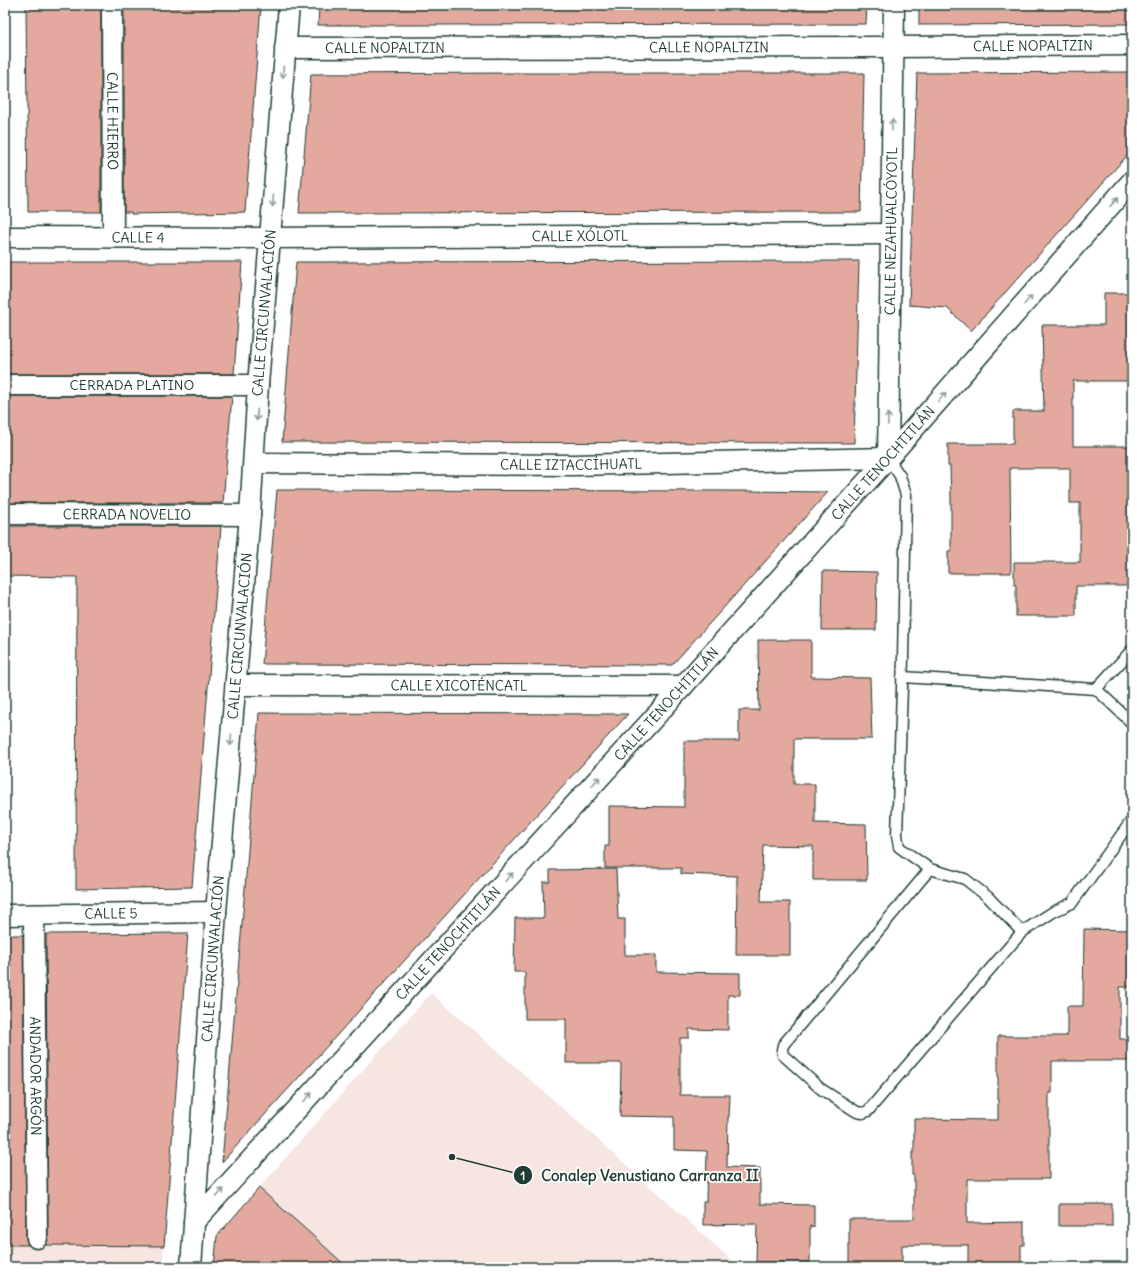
<svg xmlns="http://www.w3.org/2000/svg" width="1137" height="1272" font-family="Delius,sans-serif">
  <rect width="100%" height="100%" fill="#fff"/>
  <filter id="ink" filterUnits="userSpaceOnUse"><feTurbulence type="fractalNoise" baseFrequency=".025" numOctaves="2"/><feDisplacementMap in="SourceGraphic" scale="8" xChannelSelector="R" yChannelSelector="G"/><feConvolveMatrix kernelMatrix="1 2 1 2 8 2 1 2 1" color-interpolation-filters="sRGB"/></filter>
  <g filter="url(#ink)">
    <g fill="#f7e5e2">
      <polygon points="431,993 584,1127 739,1267 347,1267 259,1188"/>
      <polygon points="5,1245 80,1245 164,1246 162,1267 5,1267"/>
      <polygon points="1132,1253 1132,1267 1120,1267"/>
    </g>
    <g fill="#e3a99e" stroke="#1f3d34">
      <polygon points="26,5 101,5 101,212 28,212"/>
      <polygon points="124,5 261,5 245,212 131,214 131,212 124,212"/>
      <polygon points="319,5 867,5 866,24 422,25 318,25"/>
      <polygon points="919,5 1132,5 1132,24 919,25"/>
      <polygon points="1132,72 1132,150 971,331 947,308 909,305 917,73"/>
      <polygon points="506,73 864,73 861,212 299,213 311,74"/>
      <polygon points="859,261 854,443 282,442 296,262"/>
      <polygon points="5,262 242,262 234,374 5,374"/>
      <polygon points="1104,293 1132,293 1132,381 1073,381 1073,446 1130,446 1130,528 1132,528 1132,586 1076,586 1076,616 1016,616 1016,585 1014,585 1014,562 1080,562 1080,503 1070,503 1070,468 1010,468 1011,573 948,573 948,551 951,551 951,499 950,466 948,466 948,444 1013,444 1013,411 1044,411 1042,325 1104,325"/>
      <polygon points="5,396 232,396 223,503 5,503"/>
      <polygon points="277,490 743,491 828,492 672,665 262,664"/>
      <polygon points="5,526 221,526 192,887 76,889 77,577 5,576"/>
      <polygon points="823,571 877,572 876,630 822,630"/>
      <polygon points="758,640 811,640 811,676 812,676 812,677 870,678 872,739 794,739 794,784 815,784 815,823 866,824 867,880 813,880 813,846 763,845 761,902 790,902 790,955 736,955 737,876 681,874 681,868 605,868 605,846 609,846 609,806 684,807 684,741 739,741 739,710 759,710"/>
      <polygon points="259,713 628,714 222,1162 245,888"/>
      <polygon points="616,869 618,919 625,919 625,955 656,955 656,972 740,973 740,995 728,995 728,1030 689,1029 689,1038 680,1038 680,1095 730,1095 729,1117 728,1117 727,1167 760,1168 760,1204 814,1205 814,1227 810,1226 810,1262 756,1262 757,1224 703,1225 703,1202 706,1202 707,1151 674,1150 674,1117 620,1116 621,1063 566,1063 566,1019 525,1019 525,972 514,972 515,918 544,918 543,882 550,882 550,870"/>
      <polygon points="1084,929 1132,930 1132,987 1120,987 1120,1039 1132,1039 1132,1061 1052,1061 1052,1093 1049,1093 1049,1179 967,1179 967,1223 1024,1222 1024,1245 1021,1245 1021,1267 968,1267 968,1245 902,1245 902,1267 849,1267 849,1219 914,1219 914,1175 912,1175 912,1153 914,1153 914,1119 998,1120 998,1036 1067,1036 1067,1006 1083,1006"/>
      <polygon points="188,933 164,1246 46,1245 48,1238 46,934"/>
      <polygon points="5,935 23,935 26,1238 28,1245 5,1245"/>
      <polygon points="259,1188 312,1235 347,1267 214,1267 217,1236"/>
      <rect x="1059" y="1204" width="53" height="22"/>
    </g>
    <g fill="none" stroke-linecap="round" stroke-linejoin="round">
      <defs>
        <g id="lane">
          <polyline points="888,458 900,476 906,495 903,659 897,835 899,847 930,869 965,879 988,897 1022,932"/>
          <polyline points="902,677 1096,689 1132,723"/>
          <polyline points="1096,689 1132,650"/>
          <polyline points="930,869 783,1045 782,1050 783,1055 821,1089 857,1112 863,1113 868,1111 1022,932 1053,912 1072,903 1132,820"/>
        </g>
        <g id="street">
          <path id="s1" d="M112 5 113 237"/>
          <path id="s2" d="M285 48 893 47 1132 45"/>
          <path id="s3" d="M5 237 270 238 890 234"/>
          <path id="s4" d="M5 385H258"/>
          <path id="s5" d="M888 458 894 5"/>
          <path id="s6" d="M254 463 573 465 888 458"/>
          <path id="s7" d="M5 514 250 515"/>
          <path id="s8" d="M236 685 683 686"/>
          <path id="s9" d="M5 915 216 912"/>
          <path id="s10" d="M34 915 37 1238"/>
          <path id="s11" d="M194 1222 683 686 888 458 1132 181"/>
          <path id="s12" d="M191 1267 216 912 250 515 258 385 289 5"/>
        </g>
      </defs>
      <use href="#lane" stroke="#1f3d34" stroke-width="13"/>
      <use href="#street" stroke="#1f3d34" stroke-width="23"/>
      <use href="#lane" stroke="#fff" stroke-width="10"/>
      <use href="#street" stroke="#fff" stroke-width="20"/>
    </g>
    <defs><path id="oneway-shaft" d="M-6 0H5M1.5-3L5.5 0L1.5 3" fill="none" stroke-width="1.6" stroke-linecap="round" stroke-linejoin="round"/></defs>
    <g stroke="#8f9e9a">
      <use href="#oneway-shaft" transform="translate(283 72) rotate(94)"/>
      <use href="#oneway-shaft" transform="translate(892 125) rotate(-89)"/>
      <use href="#oneway-shaft" transform="translate(273 201) rotate(94)"/>
      <use href="#oneway-shaft" transform="translate(1114 202) rotate(-49)"/>
      <use href="#oneway-shaft" transform="translate(1028 300) rotate(-49)"/>
      <use href="#oneway-shaft" transform="translate(942 397) rotate(-49)"/>
      <use href="#oneway-shaft" transform="translate(257 415) rotate(93)"/>
      <use href="#oneway-shaft" transform="translate(888 419) rotate(-89)"/>
      <use href="#oneway-shaft" transform="translate(231 740) rotate(95)"/>
      <use href="#oneway-shaft" transform="translate(596 781) rotate(-48)"/>
      <use href="#oneway-shaft" transform="translate(509 877) rotate(-48)"/>
      <use href="#oneway-shaft" transform="translate(308 1097) rotate(-48)"/>
      <use href="#oneway-shaft" transform="translate(220 1193) rotate(-48)"/>
    </g>
  </g>
  <g text-anchor="middle" dominant-baseline="central" stroke-width="3.5" stroke-linejoin="round" paint-order="stroke">
    <g font-size="14" fill="#1f3d34" stroke="#fff">
      <text stroke="none"><textPath href="#s2" startOffset="748">CALLE NOPALTZIN</textPath></text>
      <text stroke="none"><textPath href="#s2" startOffset="424">CALLE NOPALTZIN</textPath></text>
      <text stroke="none"><textPath href="#s2" startOffset="100">CALLE NOPALTZIN</textPath></text>
      <text stroke="none"><textPath href="#s1" startOffset="116">CALLE HIERRO</textPath></text>
      <text stroke="none"><textPath href="#s5" startOffset="227">CALLE NEZAHUALCÓYOTL</textPath></text>
      <text stroke="none"><textPath href="#s3" startOffset="575">CALLE XÓLOTL</textPath></text>
      <text stroke="none"><textPath href="#s3" startOffset="133">CALLE 4</textPath></text>
      <text stroke="none"><textPath href="#s12" startOffset="957">CALLE CIRCUNVALACIÓN</textPath></text>
      <text stroke="none"><textPath href="#s4" startOffset="127">CERRADA PLATINO</textPath></text>
      <text stroke="none"><textPath href="#s11" startOffset="1025">CALLE TENOCHTITLÁN</textPath></text>
      <text stroke="none"><textPath href="#s6" startOffset="317">CALLE IZTACCÍHUATL</textPath></text>
      <text stroke="none"><textPath href="#s7" startOffset="122">CERRADA NOVELIO</textPath></text>
      <text stroke="none"><textPath href="#s12" startOffset="633">CALLE CIRCUNVALACIÓN</textPath></text>
      <text stroke="none"><textPath href="#s8" startOffset="223">CALLE XICOTÉNCATL</textPath></text>
      <text stroke="none"><textPath href="#s11" startOffset="701">CALLE TENOCHTITLÁN</textPath></text>
      <text stroke="none"><textPath href="#s9" startOffset="106">CALLE 5</textPath></text>
      <text stroke="none"><textPath href="#s11" startOffset="377">CALLE TENOCHTITLÁN</textPath></text>
      <text stroke="none"><textPath href="#s12" startOffset="309">CALLE CIRCUNVALACIÓN</textPath></text>
      <text stroke="none"><textPath href="#s10" startOffset="161">ANDADOR ARGÓN</textPath></text>
    </g>
  </g>
  <path fill="none" stroke="#1f3d34" stroke-width="1.5" d="M452 1157L523 1175"/>
  <g fill="#1f3d34" stroke="#fff" stroke-width="1.5">
    <circle cx="452" cy="1157" r="4"/>
    <circle cx="523" cy="1175" r="10"/>
  </g>
  <g font-size="12" text-anchor="middle" font-weight="bold" fill="#fff">
    <text x="523" y="1180">1</text>
  </g>
  <g font-size="15" text-anchor="middle" font-weight="bold" fill="#1f3d34" stroke="#fff" stroke-width="3.5" stroke-linejoin="round" paint-order="stroke">
    <text x="650" y="1181">Conalep Venustiano Carranza II</text>
  </g>
  <rect width="1137" height="1272" fill="none" stroke="#fff" stroke-width="20"/>
  <rect x="10" y="10" width="1117" height="1252" fill="none" stroke="#1f3d34" stroke-width="1.5" filter="url(#ink)"/>
</svg>
